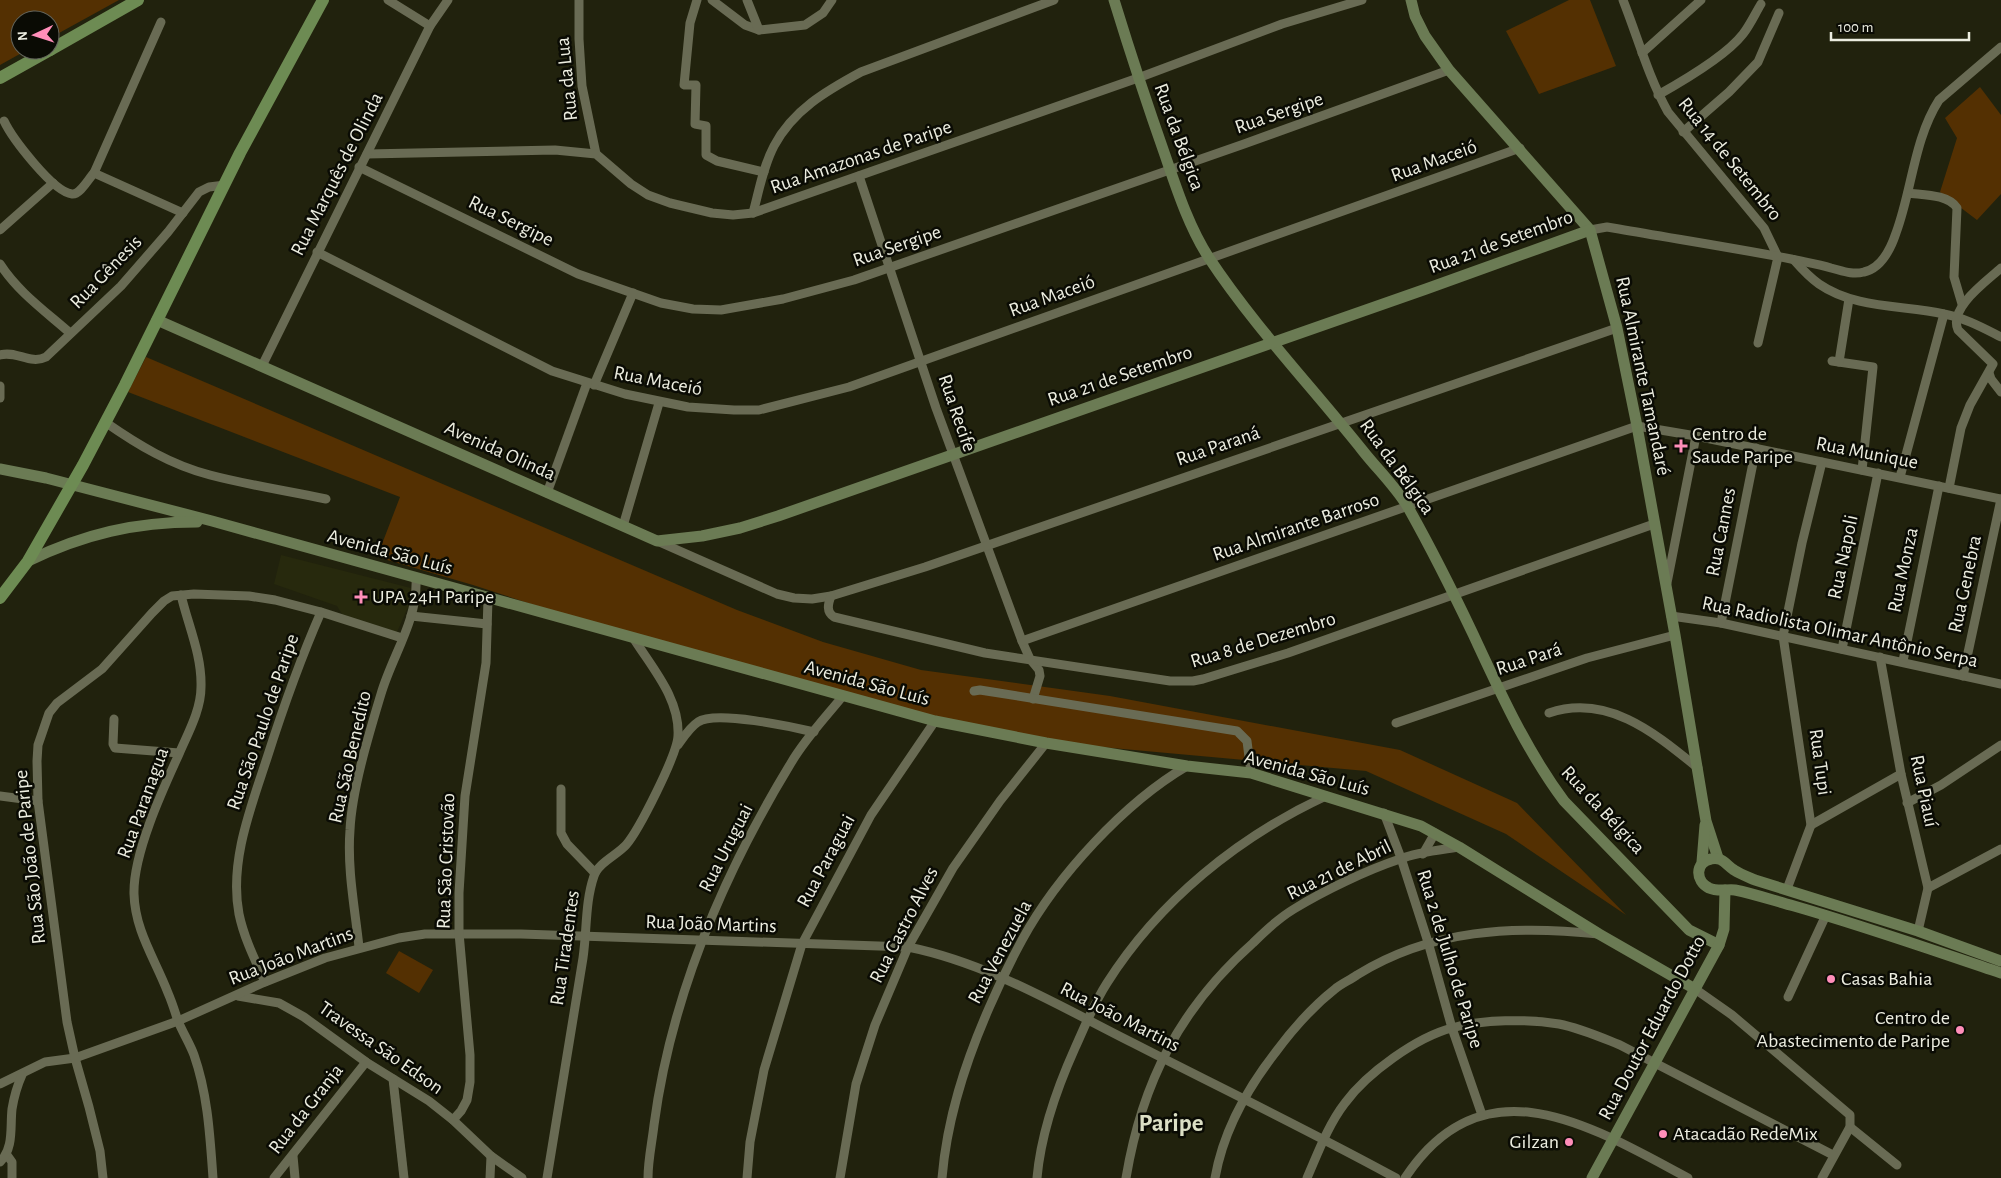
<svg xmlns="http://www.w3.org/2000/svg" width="2001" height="1178" font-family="'Alegreya Sans',sans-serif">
  <rect width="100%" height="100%" fill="#21220d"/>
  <polygon fill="#27290d" points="281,555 411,588 408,607 397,632 342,614 337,606 274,584"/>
  <g fill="#543002">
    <polygon points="0,0 119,0 50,38 50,20 20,20 20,50 27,50 0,65"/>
    <polygon points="1569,0 1590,0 1616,66 1539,94 1506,31"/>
    <polygon points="1980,87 2001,115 2001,194 1977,220 1940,192 1957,138 1945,118"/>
    <polygon points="146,357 737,610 823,642 921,670 1110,696 1400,750 1517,803 1626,915 1506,834 1366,771 1046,742 939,722 633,637 473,585 377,557 400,497 128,392"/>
    <polygon points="399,951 433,970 419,993 386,973"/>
  </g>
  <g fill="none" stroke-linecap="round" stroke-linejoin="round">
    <g stroke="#696b54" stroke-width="9">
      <polyline points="388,0 430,26"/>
      <polyline points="579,0 579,39 582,86 596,154"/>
      <polyline points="697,0 690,23 684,85 696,85 695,124 706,126 706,155 717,161 764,172"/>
      <polyline points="712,0 745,25 759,30 805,25 823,13 832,0"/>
      <polyline points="747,0 759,30"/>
      <path d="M1623 0C1638 38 1648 76 1668 112L1764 228 1778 257 1758 343"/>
      <polyline points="1642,53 1701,0"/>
      <path d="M1658 95C1683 81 1726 56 1743 34 1750 25 1755 14 1761 4"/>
      <path d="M4 121C12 138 53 192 72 194 80 195 89 178 94 173L183 213"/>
      <polyline points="1683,132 1729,92 1758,62 1779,13"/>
      <polyline points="367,154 555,150 596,154 631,184 648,195 670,203 712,213 733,215 753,213 1138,78 1282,24 1362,0"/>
      <polyline points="359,167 578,274 661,303 693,309 721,310 783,299 854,280 1244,144 1449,70"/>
      <polyline points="94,173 161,22"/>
      <polyline points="859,176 936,408 1022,641 1030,659 1039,670 1040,676 1033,699"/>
      <path d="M1908 193C1923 195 1948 194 1957 208L1954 277 1962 304"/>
      <path d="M753 213C759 191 763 167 774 146 793 110 826 91 861 72L1054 0"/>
      <polyline points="0,230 53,183"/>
      <path d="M1590 230 1607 227 1619 229C1676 239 1734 248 1791 259 1804 262 1818 264 1831 268 1843 271 1852 275 1864 272 1882 268 1891 248 1896 233 1912 190 1914 139 1939 100L2001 47"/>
      <polyline points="317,252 552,371 625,394 688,407 734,410 759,410 849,387 1520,148"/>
      <path d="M1794 260C1801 268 1809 277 1819 284 1855 309 1903 305 1944 314 1965 318 1983 328 2001 337"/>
      <path d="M0 264C18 292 45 311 70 333"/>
      <path d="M0 355C16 350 30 365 46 357L121 286 168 232 199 192 209 187 225 185"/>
      <polyline points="1832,361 1873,367 1862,470"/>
      <polyline points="1839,362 1849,299"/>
      <polyline points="262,366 430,26 448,0"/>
      <polyline points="1989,373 1991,379 2001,392"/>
      <polyline points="594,385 633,293"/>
      <polyline points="0,386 0,398"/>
      <path d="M105 422C138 445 171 465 210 475 248 485 288 491 326 499"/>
      <polyline points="1900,477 1944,314"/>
      <path d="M1949 488 1961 428 1970 405 1993 364 1958 330C1948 308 1987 281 2001 268"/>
      <polyline points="547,493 587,383"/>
      <polyline points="623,526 659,403"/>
      <polyline points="657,541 777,594 794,598 812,599 831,596 925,567 1617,328"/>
      <polyline points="1667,583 1696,436"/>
      <path d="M181 595C188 625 202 655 201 687 201 710 188 733 179 754 162 791 133 854 134 894 135 931 155 959 168 993 172 1002 175 1012 178 1021 183 1033 190 1044 194 1055 208 1095 210 1137 213 1178"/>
      <path d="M831 596C828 604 826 612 834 617L985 653 1170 681H1193L1203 679 1288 653 1654 524"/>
      <polyline points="411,616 487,624"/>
      <polyline points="1671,616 1721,623 2001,684"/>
      <polyline points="1721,623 1756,448"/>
      <polyline points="1022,641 1637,426 1696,436 2001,499"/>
      <polyline points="1842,649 1878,473"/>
      <polyline points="1880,657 1901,774 1928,888 1918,931"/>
      <polyline points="1903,661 1939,486"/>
      <polyline points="1963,676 2001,499"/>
      <polyline points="974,691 980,690 1237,731 1247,741 1251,773"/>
      <path d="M1549 713C1608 693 1656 734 1698 768"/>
      <polyline points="114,719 113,744 115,748 179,753"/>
      <polyline points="1396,723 1587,658 1675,635"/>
      <path d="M678 745C683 738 690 727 698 722 715 710 793 727 814 732"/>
      <polyline points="561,789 561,833 567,844 595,873"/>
      <polyline points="0,796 38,801"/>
      <polyline points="1907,803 1941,785 2001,745"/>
      <polyline points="1384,813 1401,858 1428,942 1452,1028 1482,1115"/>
      <polyline points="1811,825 1901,774"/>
      <polyline points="1423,854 1435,833"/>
      <polyline points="1928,888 2001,849"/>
      <polyline points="1787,889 1811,825 1783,636 1802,543 1822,462"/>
      <path d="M359 947C355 909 347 869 350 830 352 789 369 734 381 694 392 656 418 620 416 579"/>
      <path d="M265 982C255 960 244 938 239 914 229 862 251 807 267 758 283 708 300 660 321 612"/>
      <polyline points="1695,989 1732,1015 1850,1115 1850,1127 1822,1178"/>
      <polyline points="238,996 279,1003 304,1017 366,1062 429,1101 453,1120 491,1156 522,1178"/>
      <polyline points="1788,997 1826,915"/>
      <polyline points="393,1079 404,1178"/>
      <path d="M0 1084 45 1062 75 1058 178 1021 265 982 325 958 399 938 425 934H521L908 947C988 963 1061 1007 1133 1043 1221 1088 1310 1131 1396 1178"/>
      <polyline points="453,1120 461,1111 467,1100 470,1082 470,1055 459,933 459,893 465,796 486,663 488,599"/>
      <polyline points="1850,1127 1897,1165"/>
      <polyline points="7,1155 12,1162 12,1178"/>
      <polyline points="293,1156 295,1178"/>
      <path d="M0 1162C14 1148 10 1128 12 1109 14 1097 17 1086 22 1075"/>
      <polyline points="103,1178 100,1151 89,1107 75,1058 67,1022 38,801 37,761 38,745 49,713 57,703 102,669 152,613 164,601 172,596 194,594 249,596 275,600 321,612 402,638"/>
      <polyline points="274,1178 366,1062"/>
      <polyline points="490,1178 491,1156"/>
      <path d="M547 1178C559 1105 571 1031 583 958 587 931 585 902 594 876 598 863 617 855 626 845 639 830 677 755 678 736 680 699 653 669 634 639"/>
      <path d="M648 1178C648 1160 652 1143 654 1125 671 997 724 873 791 763 805 739 825 718 842 697"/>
      <polyline points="747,1178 750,1142 764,1070 802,944 871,815 935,721"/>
      <polyline points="840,1178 856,1084 875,1025 908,947 953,868 1000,801 1046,743"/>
      <path d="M942 1178C947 1118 965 1063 989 1008 999 985 1010 962 1022 940 1057 876 1124 803 1187 766"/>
      <path d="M1037 1178C1041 1133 1057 1088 1075 1048 1085 1026 1094 1003 1107 983 1159 901 1238 837 1326 796"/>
      <path d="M1126 1178C1142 1082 1180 1008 1253 943 1265 931 1279 918 1294 909 1323 891 1367 870 1400 859 1418 852 1440 850 1459 847"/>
      <path d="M1215 1178C1223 1132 1247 1089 1275 1053 1292 1030 1312 1007 1335 989 1341 984 1350 980 1357 975 1431 929 1514 925 1599 934"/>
      <path d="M1307 1178C1318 1153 1328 1125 1345 1103 1367 1073 1417 1037 1452 1028 1483 1019 1527 1019 1559 1024 1580 1028 1600 1037 1620 1045L1833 1155"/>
      <path d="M1405 1178C1484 1058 1592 1127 1688 1178"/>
    </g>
    <g stroke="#6b7b54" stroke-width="11">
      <path d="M1114 0C1130 52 1147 104 1165 155 1177 190 1189 227 1209 258 1254 326 1312 387 1363 451 1378 470 1397 488 1409 509 1432 550 1453 592 1473 634 1500 692 1526 750 1564 801L1689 930 1719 945"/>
      <polyline points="1411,0 1415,16 1425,36 1449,70 1590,230 1617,328 1637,426 1675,635 1706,821 1718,858"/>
      <polyline points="157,320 657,541 702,536 740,528 778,516 1426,289 1590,230"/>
      <polyline points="0,469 46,478 212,521 935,721 1046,743 1187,766 1251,773 1421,826 1459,847 1599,934 1695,989"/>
      <path d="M28 561C84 534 135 522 197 522"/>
      <polyline points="1702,862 1705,825"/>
      <path d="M2001 961 1918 931 1755 880C1748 877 1740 874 1734 870 1726 865 1722 856 1711 859 1695 862 1695 881 1709 888 1718 892 1727 889 1735 890 1755 894 1775 901 1794 906 1864 926 1932 950 2001 973"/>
      <polyline points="1592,1178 1719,945 1724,929 1725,890"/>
    </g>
    <g stroke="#6d8b53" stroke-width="12">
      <polyline points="50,50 138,0"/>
      <polyline points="0,78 50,50"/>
      <polyline points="0,598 28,561 83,465 125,385 240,153 323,0"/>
    </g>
  </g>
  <g fill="#ff8eb9" stroke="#0a0b04" stroke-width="2">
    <path d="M1678.5 438.5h5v5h5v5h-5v5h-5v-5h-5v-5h5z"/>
    <path d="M358.5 589.5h5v5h5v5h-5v5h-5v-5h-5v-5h5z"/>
    <circle cx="1831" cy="979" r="5"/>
    <circle cx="1960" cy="1030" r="5"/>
    <circle cx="1663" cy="1134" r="5"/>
    <circle cx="1569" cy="1142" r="5"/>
  </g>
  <g text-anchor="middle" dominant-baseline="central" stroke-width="5" stroke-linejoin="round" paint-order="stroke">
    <g font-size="20" fill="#ecede0" stroke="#0a0b04">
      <text transform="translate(567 79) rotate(-96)">Rua da Lua</text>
      <text transform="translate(1279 113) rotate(-19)">Rua Sergipe</text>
      <text transform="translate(1179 137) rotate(70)">Rua da Bélgica</text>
      <text transform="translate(861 157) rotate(-19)">Rua Amazonas de Paripe</text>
      <text transform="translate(1730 159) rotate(51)">Rua 14 de Setembro</text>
      <text transform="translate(1434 161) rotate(-20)">Rua Maceió</text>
      <text transform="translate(337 174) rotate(-63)">Rua Marquês de Olinda</text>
      <text transform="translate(511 221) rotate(26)">Rua Sergipe</text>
      <text transform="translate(1501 242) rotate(-20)">Rua 21 de Setembro</text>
      <text transform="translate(897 246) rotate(-19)">Rua Sergipe</text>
      <text transform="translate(106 272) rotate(-46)">Rua Gênesis</text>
      <text transform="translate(1052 296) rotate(-20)">Rua Maceió</text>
      <text transform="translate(1120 376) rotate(-19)">Rua 21 de Setembro</text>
      <text transform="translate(1643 376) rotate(78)">Rua Almirante Tamandaré</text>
      <text transform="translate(658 381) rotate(11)">Rua Maceió</text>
      <text transform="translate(957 413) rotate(71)">Rua Recife</text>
      <text transform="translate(1218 446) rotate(-19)">Rua Paraná</text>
      <text transform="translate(500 451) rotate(24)">Avenida Olinda</text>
      <text transform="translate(1867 453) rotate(11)">Rua Munique</text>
      <text transform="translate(1397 467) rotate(54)">Rua da Bélgica</text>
      <text transform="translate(1296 527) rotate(-19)">Rua Almirante Barroso</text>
      <text transform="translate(1721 532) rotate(-79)">Rua Cannes</text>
      <text transform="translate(390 552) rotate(15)">Avenida São Luís</text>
      <text transform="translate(1843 557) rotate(-78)">Rua Napoli</text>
      <text transform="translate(1903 570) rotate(-78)">Rua Monza</text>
      <text transform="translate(1965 584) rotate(-78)">Rua Genebra</text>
      <text transform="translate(1840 632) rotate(12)">Rua Radiolista Olimar Antônio Serpa</text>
      <text transform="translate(1263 640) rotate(-17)">Rua 8 de Dezembro</text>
      <text transform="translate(1529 659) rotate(-18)">Rua Pará</text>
      <text transform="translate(867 683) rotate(15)">Avenida São Luís</text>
      <text transform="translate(263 722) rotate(-71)">Rua São Paulo de Paripe</text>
      <text transform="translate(350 757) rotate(-77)">Rua São Benedito</text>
      <text transform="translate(1820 762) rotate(82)">Rua Tupi</text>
      <text transform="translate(1307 773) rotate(15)">Avenida São Luís</text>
      <text transform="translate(1924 791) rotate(78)">Rua Piauí</text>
      <text transform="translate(143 803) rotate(-70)">Rua Paranagua</text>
      <text transform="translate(1603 810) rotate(47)">Rua da Bélgica</text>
      <text transform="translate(726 848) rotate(-63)">Rua Uruguai</text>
      <text transform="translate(30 857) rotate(-96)">Rua São João de Paripe</text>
      <text transform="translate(446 861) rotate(-88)">Rua São Cristovão</text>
      <text transform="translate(826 861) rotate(-62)">Rua Paraguai</text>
      <text transform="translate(1339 870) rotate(-26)">Rua 21 de Abril</text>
      <text transform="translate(711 924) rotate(2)">Rua João Martins</text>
      <text transform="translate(904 925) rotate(-63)">Rua Castro Alves</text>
      <text transform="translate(565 948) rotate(-82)">Rua Tiradentes</text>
      <text transform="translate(1000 952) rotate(-62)">Rua Venezuela</text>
      <text transform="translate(291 956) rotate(-21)">Rua João Martins</text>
      <text transform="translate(1450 959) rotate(73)">Rua 2 de Julho de Paripe</text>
      <text transform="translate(1120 1017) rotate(27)">Rua João Martins</text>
      <text transform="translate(1652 1028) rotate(-62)">Rua Doutor Eduardo Dotto</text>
      <text transform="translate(381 1048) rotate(35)">Travessa São Edson</text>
      <text transform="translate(306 1109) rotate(-52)">Rua da Granja</text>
    </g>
    <g font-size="20" fill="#ecede0" stroke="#0a0b04" text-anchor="start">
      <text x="1692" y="434">Centro de<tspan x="1692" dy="23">Saude Paripe</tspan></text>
      <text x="372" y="597">UPA 24H Paripe</text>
      <text x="1841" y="979">Casas Bahia</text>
      <text x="1950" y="1018" text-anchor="end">Centro de<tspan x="1950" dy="23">Abastecimento de Paripe</tspan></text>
      <text x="1673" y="1134">Atacadão RedeMix</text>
      <text x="1559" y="1142" text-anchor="end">Gilzan</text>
    </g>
    <g font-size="25" font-weight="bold" fill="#dcdfc5" stroke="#0a0b04">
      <text x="1171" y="1123">Paripe</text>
    </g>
  </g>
  <g transform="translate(35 35) rotate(266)"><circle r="24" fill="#0a0b04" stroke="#64655c"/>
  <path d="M0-4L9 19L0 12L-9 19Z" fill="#ff8eb9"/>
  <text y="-8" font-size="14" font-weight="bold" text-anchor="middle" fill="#ecede0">N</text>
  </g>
  <path d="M1831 32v8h138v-8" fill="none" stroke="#ecede0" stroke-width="2.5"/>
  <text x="1838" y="32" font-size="15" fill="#ecede0" stroke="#0a0b04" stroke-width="4" paint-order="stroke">100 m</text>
</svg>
